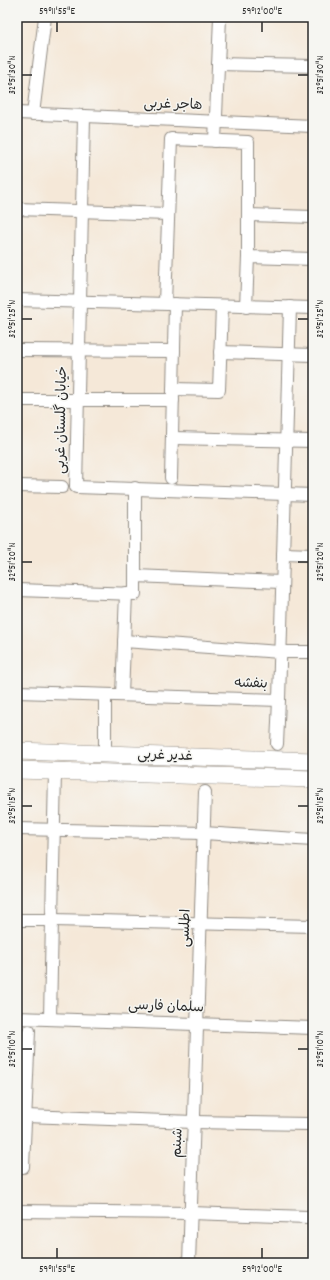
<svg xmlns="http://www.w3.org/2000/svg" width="330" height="1280" font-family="Dekko,'Playpen Sans Arabic',sans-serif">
  <rect width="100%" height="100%" fill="#f6f6f2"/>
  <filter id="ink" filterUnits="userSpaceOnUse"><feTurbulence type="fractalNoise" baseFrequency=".025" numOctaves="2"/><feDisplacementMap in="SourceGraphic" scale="8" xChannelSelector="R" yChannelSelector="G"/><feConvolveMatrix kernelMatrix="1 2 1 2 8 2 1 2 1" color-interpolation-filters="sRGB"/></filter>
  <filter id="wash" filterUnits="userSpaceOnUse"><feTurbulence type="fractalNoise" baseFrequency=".012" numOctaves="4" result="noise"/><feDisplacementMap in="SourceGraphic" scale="16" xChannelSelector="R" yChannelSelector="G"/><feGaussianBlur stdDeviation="0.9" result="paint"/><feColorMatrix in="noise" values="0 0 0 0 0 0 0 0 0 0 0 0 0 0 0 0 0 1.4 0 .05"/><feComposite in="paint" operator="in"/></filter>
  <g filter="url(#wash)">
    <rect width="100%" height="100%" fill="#f5e8d8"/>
  </g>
  <g filter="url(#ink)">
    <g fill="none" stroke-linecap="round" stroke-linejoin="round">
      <defs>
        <g id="street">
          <polyline points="218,64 313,66"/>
          <polyline points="17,113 313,126"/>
          <polyline points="33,114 45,17"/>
          <polyline points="84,117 76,487 313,495"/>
          <polyline points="215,141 220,17"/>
          <polyline points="17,209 168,214"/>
          <polyline points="248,215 313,217"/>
          <polyline points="248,257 313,259"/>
          <polyline points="17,300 313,308"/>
          <polyline points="165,303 171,139 248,142 248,257 246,307"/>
          <polyline points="17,350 174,351"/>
          <polyline points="220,352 313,355"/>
          <polyline points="173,389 219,390 222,306"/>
          <polyline points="17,400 173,400"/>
          <polyline points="173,438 313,441"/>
          <polyline points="171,478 175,304"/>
          <polyline points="17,486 62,487"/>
          <polyline points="283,554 313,555"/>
          <polyline points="135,576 282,582"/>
          <polyline points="17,590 135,594 135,488"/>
          <polyline points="124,641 280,652 313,652"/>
          <polyline points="17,692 279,700"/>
          <polyline points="122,695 126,593"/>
          <polyline points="277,744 279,700 290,307"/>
          <polyline points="105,754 105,695"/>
          <polyline points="17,829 204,833 313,840"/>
          <polyline points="17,920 53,920 313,926"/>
          <polyline points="17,1018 313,1028"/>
          <polyline points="50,1018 55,771"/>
          <polyline points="25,1116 194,1122 309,1124"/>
          <polyline points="17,1167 23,1167 29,1031"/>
          <polyline points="17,1211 191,1213 308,1217"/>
          <polyline points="189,1263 205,792"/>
        </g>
        <g id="secondary">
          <polyline points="17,751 313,761"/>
          <polyline points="17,770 313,779"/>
        </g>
      </defs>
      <use href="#street" stroke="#908a82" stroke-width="14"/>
      <use href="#secondary" stroke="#908a82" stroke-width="18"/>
      <use href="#street" stroke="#fff" stroke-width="12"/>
      <use href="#secondary" stroke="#fff" stroke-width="17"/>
    </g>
  </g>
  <path fill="none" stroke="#2b2b2b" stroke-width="1.5" d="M57 22V32M262 22V32M22 75H32M298 75H308M22 319H32M298 319H308M22 562H32M298 562H308M22 806H32M298 806H308M22 1049H32M298 1049H308M57 1248V1258M262 1248V1258"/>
  <g text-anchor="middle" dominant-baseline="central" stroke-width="3" stroke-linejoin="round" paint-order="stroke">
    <g font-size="14" fill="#2b2b2b" stroke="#f6f6f2">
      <text transform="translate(173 105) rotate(2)">هاجر غربی</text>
      <text transform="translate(62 420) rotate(-89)">خیابان گلستان غربی</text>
      <text transform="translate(251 684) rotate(2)">بنفشه</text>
      <text transform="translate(165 756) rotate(2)">غدیر غربی</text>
      <text transform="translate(186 928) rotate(-88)">اطلسی</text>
      <text transform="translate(166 1007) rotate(2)">سلمان فارسی</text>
      <text transform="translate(178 1143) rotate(-88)">شبنم</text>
    </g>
  </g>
  <rect width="330" height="1280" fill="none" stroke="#f6f6f2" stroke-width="44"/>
  <rect x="22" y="22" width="286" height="1236" fill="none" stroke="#2b2b2b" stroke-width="1.5"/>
  <g font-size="10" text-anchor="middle" fill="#2b2b2b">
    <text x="57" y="14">59°11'55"E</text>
    <text x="262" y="14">59°12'00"E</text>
    <text transform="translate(11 75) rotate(-90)" y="4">32°51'30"N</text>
    <text transform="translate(319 75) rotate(-90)" y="4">32°51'30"N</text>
    <text transform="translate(11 319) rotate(-90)" y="4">32°51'25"N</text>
    <text transform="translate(319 319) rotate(-90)" y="4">32°51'25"N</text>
    <text transform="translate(11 562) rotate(-90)" y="4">32°51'20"N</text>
    <text transform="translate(319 562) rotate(-90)" y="4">32°51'20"N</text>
    <text transform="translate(11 806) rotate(-90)" y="4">32°51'15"N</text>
    <text transform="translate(319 806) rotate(-90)" y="4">32°51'15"N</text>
    <text transform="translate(11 1049) rotate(-90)" y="4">32°51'10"N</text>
    <text transform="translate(319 1049) rotate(-90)" y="4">32°51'10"N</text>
    <text x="57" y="1272">59°11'55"E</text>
    <text x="262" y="1272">59°12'00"E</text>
  </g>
</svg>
